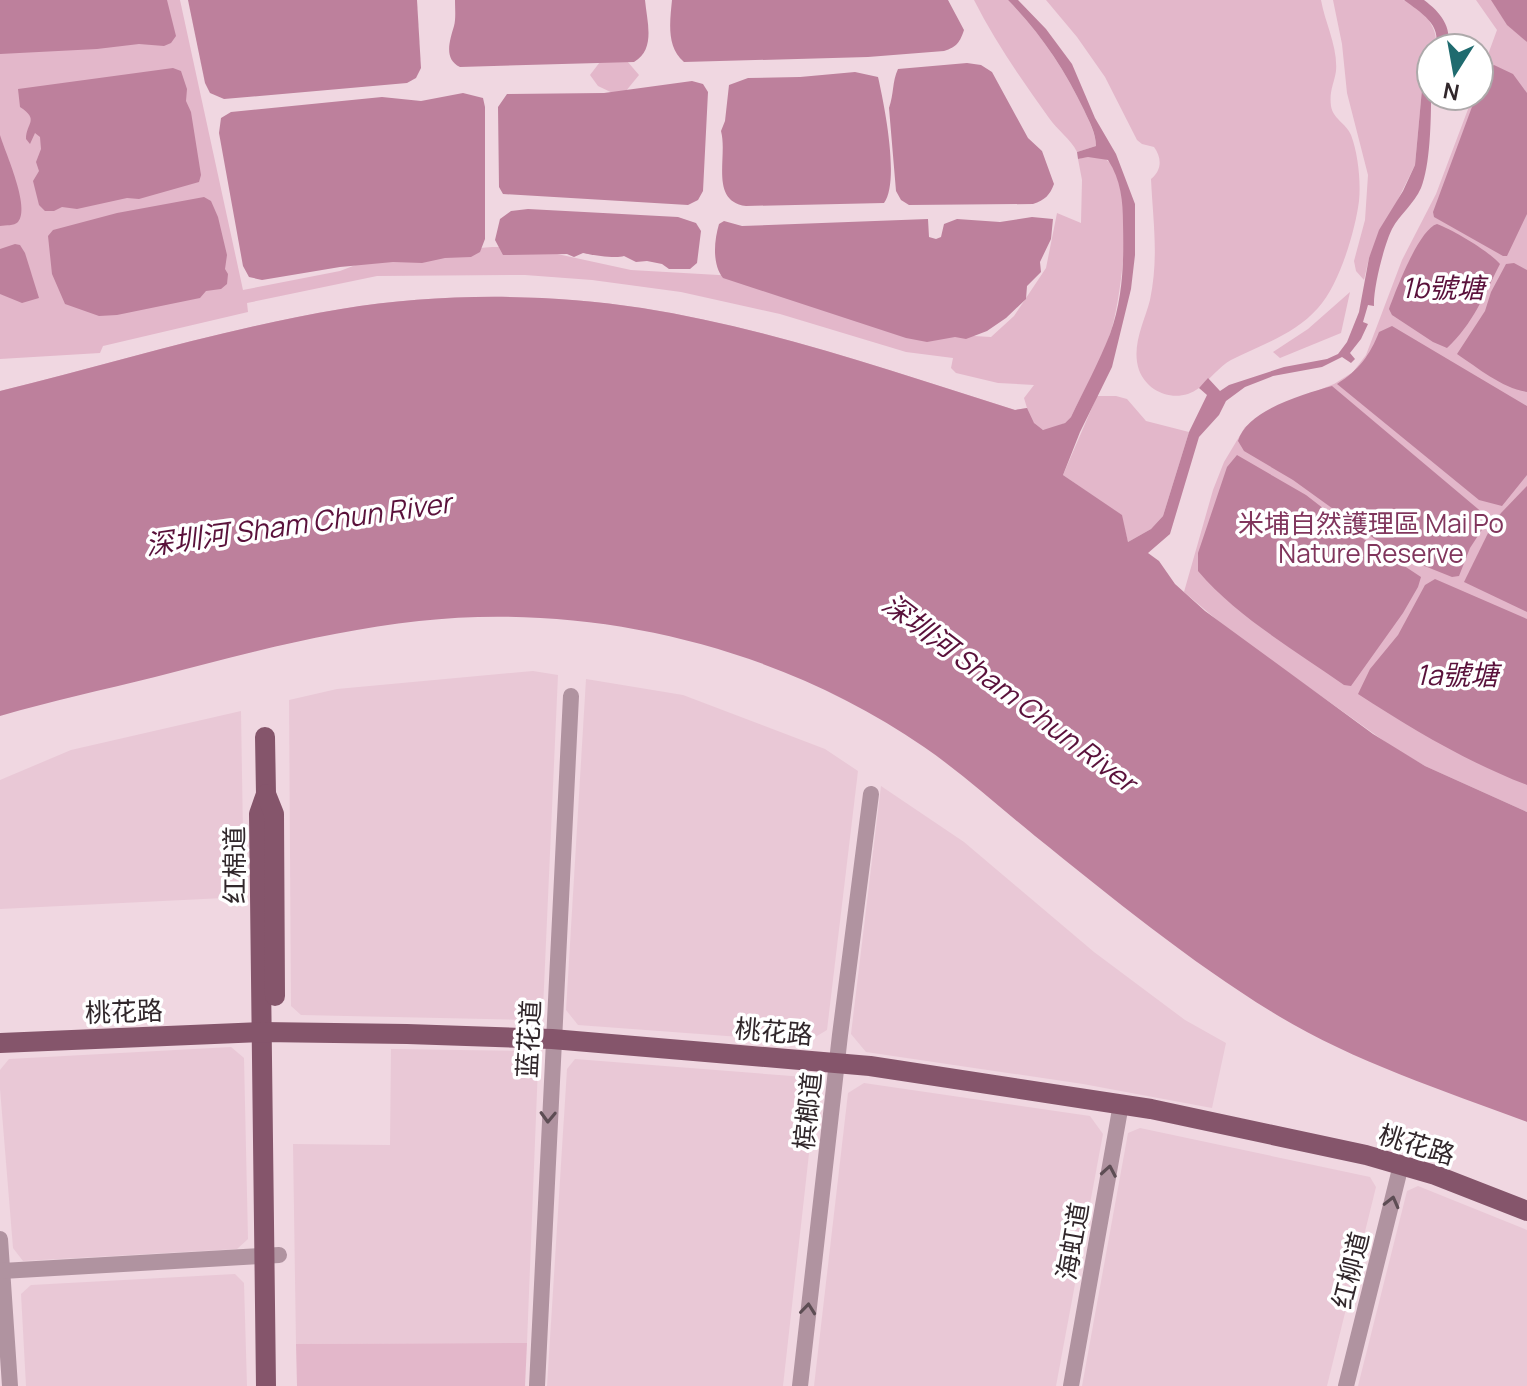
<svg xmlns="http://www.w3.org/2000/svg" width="1527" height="1386" font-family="Manrope,'Noto Sans SC',sans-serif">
  <rect width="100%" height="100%" fill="#f0d7e1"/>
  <g fill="#e9c8d6">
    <polygon points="533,671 558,675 543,1009 530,1020 301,1015 291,1006 289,700 337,689"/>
    <polygon points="586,679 683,695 825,749 858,771 827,1030 807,1042 578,1025 566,1010"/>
    <polygon points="241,711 244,897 0,909 0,780 71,750"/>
    <polygon points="881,786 964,842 1094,952 1185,1020 1226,1043 1212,1108 1083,1084 866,1052 851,1034"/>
    <polygon points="231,1047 244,1058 248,1239 237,1249 23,1261 13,1248 0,1089 0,1070 9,1059"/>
    <polygon points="391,1049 526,1051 538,1066 527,1343 296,1344 293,1144 390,1145"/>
    <polygon points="575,1059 805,1077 816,1091 783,1386 547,1386 567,1069"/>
    <polygon points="864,1083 1090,1116 1103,1134 1056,1386 814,1386 848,1093"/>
    <polygon points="1140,1128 1370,1177 1376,1187 1327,1386 1082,1386 1128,1133"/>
    <polygon points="1418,1186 1527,1230 1527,1386 1358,1386 1407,1191"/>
    <polygon points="235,1274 244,1283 247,1386 26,1386 21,1294 31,1285"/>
  </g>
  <g fill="#e3b7ca">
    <path d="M0 0H180L243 290 340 271 379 256 492 247H525L631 270 736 276 940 334 991 337 1014 316 1046 268 1057 213 1081 223 1082 180 1078 159C1087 157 1100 154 1108 161 1137 184 1121 296 1112 328 1103 359 1084 389 1071 417L1065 423 1048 430 0 391C113 363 226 328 341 309 439 293 544 293 642 308 769 328 893 372 1015 410L1027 408 1024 398 1034 385 998 383 956 373 951 368 953 358 906 352 780 314 681 292 592 280 525 275 377 276 247 303 248 312 103 346 100 353 0 359Z"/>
    <path d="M974 0H1008C1040 33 1064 68 1084 110 1089 121 1096 134 1096 146L1077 152C1071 139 1057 130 1049 118 1022 80 995 42 974 0Z"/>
    <path d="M1046 0H1321C1325 23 1338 47 1336 71 1334 84 1329 91 1331 106 1333 119 1346 123 1351 135 1358 153 1361 182 1359 201 1355 232 1339 285 1318 308 1294 335 1262 344 1231 360 1220 366 1209 380 1199 388 1178 404 1148 394 1139 370 1131 346 1144 323 1150 300 1159 257 1153 221 1151 179 1162 170 1162 158 1154 147L1142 144 1137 140 1105 77 1077 37Z"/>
    <path d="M1333 0C1350 0 1389 0 1403 0 1421 5 1441 30 1435 48H1431V61L1422 89 1415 165 1369 258 1364 280 1356 271 1354 261 1365 220 1368 175 1347 93 1342 44Z"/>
    <polygon points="1476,0 1527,0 1527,812 1425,766 1391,746 1230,631 1184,592 1213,490 1224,462 1245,427 1289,402 1334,384 1353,372 1366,355 1402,260 1436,194 1473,96 1479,96 1479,79 1497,30"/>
    <polygon points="621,54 639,75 621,97 598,86 590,75 603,58"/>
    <polygon points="1350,292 1341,333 1280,358 1273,352 1308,329"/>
    <polygon points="1097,396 1116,396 1127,399 1146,421 1189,432 1163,516 1151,529 1128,542 1121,515 1063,475"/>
    <polygon points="527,1343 525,1386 297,1386 296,1344"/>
  </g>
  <g fill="#bd809c">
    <polygon points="0,0 167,0 176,36 171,43 164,46 139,44 97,49 0,54"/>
    <polygon points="188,0 417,0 421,68 416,78 407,83 224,99 210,93 205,83"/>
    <path d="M455 0H645C647 22 656 49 634 62L460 67C443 59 450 40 454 26 456 19 455 8 455 0Z"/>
    <path d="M672 0H948L964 30C960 42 957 47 944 51L868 57 684 62C666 47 670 21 672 0Z"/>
    <path d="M1008 0H1018L1046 29 1072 64 1095 118 1116 154 1135 204V255L1131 289 1112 367 1080 432 1063 475 1122 515 1128 542 1151 529 1163 516 1189 432 1207 395 1199 388 1208 378 1220 391 1229 385 1284 367 1327 359 1338 354 1347 342 1359 312 1369 258 1379 230 1403 191 1415 165 1422 89 1431 61C1431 93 1433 158 1421 188 1414 204 1400 214 1392 229 1384 245 1373 289 1374 306L1368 305 1363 322 1368 324 1361 339 1350 353 1355 359 1351 363 1342 357 1322 367 1273 376 1245 387 1226 401 1219 415 1199 437 1170 534 1148 553 1159 561 1175 584 1205 611 1373 734 1425 766 1527 812V1122C1442 1090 1349 1060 1272 1012 1188 960 1112 898 1035 836 998 806 963 774 924 747 780 647 592 602 419 621 330 631 242 654 155 677 103 690 51 701 0 716V391C113 363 226 328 341 309 439 293 544 293 642 308 769 328 893 372 1015 410L1027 408 1034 423 1043 430 1065 423 1071 417C1084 390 1099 362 1110 334 1123 299 1124 261 1123 224 1123 201 1121 180 1108 160L1088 157 1078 159 1077 152 1096 146C1096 133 1089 121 1084 110 1064 68 1040 33 1008 0Z"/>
    <path d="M1404 0H1424C1440 12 1453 27 1447 48H1435C1443 25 1420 12 1404 0Z"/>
    <polygon points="1491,0 1527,0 1527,42 1507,25"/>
    <path d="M967 63 981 65 992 72 1028 138 1042 151 1054 184C1050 195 1045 200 1033 204L909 205 901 200 896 191 889 108C894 94 892 82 898 69Z"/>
    <polygon points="1494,65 1513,74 1527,93 1527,214 1507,256 1503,256 1434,217 1433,212 1476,96 1479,96 1486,70"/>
    <path d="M173 68 181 71 187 89 186 101 191 112 201 175 199 182 139 199 127 198 77 209 62 207 54 211H45L39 205 33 181 39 171 36 162 41 149 40 137 35 133 30 144 26 139C26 123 40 120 20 107L18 89Z"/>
    <path d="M855 72 878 77C884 103 900 182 884 203L746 206C709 201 728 157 721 131L725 121 729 85 748 78 800 77Z"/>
    <polygon points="692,81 703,84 708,92 703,191 698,200 688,205 503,194 499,187 498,107 507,94 604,93"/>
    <polygon points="463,93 483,98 485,107 485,239 480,252 471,257 445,258 422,263 393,262 340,267 262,280 249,277 243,266 219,133 221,118 231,112 382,97 421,101"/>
    <path d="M0 135C5 152 31 208 18 222 14 226 6 225 0 226Z"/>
    <polygon points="204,197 211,201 218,217 227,255 225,269 228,274 227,284 221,289 206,291 200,298 117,315 99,316 65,304 52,274 48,236 53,230 117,213"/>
    <path d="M528 209 678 217 696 223 701 231 697 263 690 269H669L662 264 647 261 636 262 624 256C616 259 591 255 583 253L574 257 567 254 503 255 495 240 500 219 511 211Z"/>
    <path d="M1032 217 1053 219 1051 239 1040 262 1041 272 1027 286 1026 299 1006 318 987 331 966 339 955 337 927 342 906 338 723 278C712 264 714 241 719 224L724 221 742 226 928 219 929 237 936 239 941 237 944 224 957 219 1000 222Z"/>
    <path d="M1437 224C1453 230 1489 251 1500 264 1484 295 1473 324 1447 348L1433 342 1392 315 1389 309C1396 290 1419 229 1437 224Z"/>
    <polygon points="15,244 20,245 25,253 39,298 22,303 0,294 0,249"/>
    <path d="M1514 263 1527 270V392C1502 388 1478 368 1457 354L1485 311 1491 292 1506 264Z"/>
    <path d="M1392 326 1527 406V475L1502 506 1479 500 1337 384C1359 370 1370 355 1379 332Z"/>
    <path d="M1332 386 1484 514 1485 525 1470 548 1459 576 1452 577 1397 555 1293 480 1244 451 1238 441C1247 410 1304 394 1332 386Z"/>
    <path d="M1237 455 1306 495 1359 536 1421 577 1418 587 1403 613 1351 686 1344 685C1295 650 1238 618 1198 571V553L1227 467Z"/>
    <polygon points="1527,486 1527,612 1464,582 1491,527 1501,513"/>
    <path d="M1435 579 1527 619V785C1467 762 1412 729 1358 694L1370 669 1398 635 1425 585Z"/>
  </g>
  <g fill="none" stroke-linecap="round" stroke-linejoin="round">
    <g stroke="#b093a0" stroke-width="16">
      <polyline points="0,1239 10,1386"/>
      <polyline points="2,1271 279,1255"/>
      <polyline points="537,1386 571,696"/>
      <polyline points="800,1386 840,1035 871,794"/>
      <polyline points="1071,1386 1121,1104"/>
      <polyline points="1346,1386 1401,1165"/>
    </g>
    <g stroke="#85556b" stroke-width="20">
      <polyline points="265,737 266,794 259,814 266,1386"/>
      <polyline points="266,794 274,814 275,996"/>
      <polyline points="0,1043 262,1032 407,1034 552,1039 870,1066 1151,1109 1366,1155 1435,1175 1527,1211"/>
    </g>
  </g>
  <defs><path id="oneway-chevron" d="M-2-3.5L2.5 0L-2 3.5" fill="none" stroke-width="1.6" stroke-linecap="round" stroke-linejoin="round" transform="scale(2)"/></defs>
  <g stroke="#5d4d54">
    <use href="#oneway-chevron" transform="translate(548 1117) rotate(92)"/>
    <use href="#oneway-chevron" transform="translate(1109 1171) rotate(-80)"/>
    <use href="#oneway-chevron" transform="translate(1392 1202) rotate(-76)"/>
    <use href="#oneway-chevron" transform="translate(808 1309) rotate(-84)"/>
  </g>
  <g text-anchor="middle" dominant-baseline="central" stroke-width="7" stroke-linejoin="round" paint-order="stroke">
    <g font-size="26" fill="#81365d" stroke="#fff">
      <text x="1371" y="523">米埔自然護理區 Mai Po<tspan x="1371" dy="30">Nature Reserve</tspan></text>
    </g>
    <g font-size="26" fill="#31272b" stroke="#fff">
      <text transform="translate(234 865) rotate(-90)">红棉道</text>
      <text transform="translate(124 1011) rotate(-2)">桃花路</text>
      <text transform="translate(774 1031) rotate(5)">桃花路</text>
      <text transform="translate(528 1039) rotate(-87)">蓝花道</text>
      <text transform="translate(807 1111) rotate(-84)">槟榔道</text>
      <text transform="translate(1417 1144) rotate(17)">桃花路</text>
      <text transform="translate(1072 1241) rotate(-80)">海虹道</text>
      <text transform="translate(1350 1270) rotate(-76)">红柳道</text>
    </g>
    <g font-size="28" font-style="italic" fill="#5a113b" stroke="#fff">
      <text x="1443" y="287">1b號塘</text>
      <text transform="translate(298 523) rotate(-8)">深圳河 Sham Chun River</text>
      <text x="1457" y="674">1a號塘</text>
      <text transform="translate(1010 692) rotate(37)">深圳河 Sham Chun River</text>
    </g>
  </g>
  <g transform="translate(1455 72) rotate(191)"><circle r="38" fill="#ffffff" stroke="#ada9aa" stroke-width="2"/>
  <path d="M0-6L14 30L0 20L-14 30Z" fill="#1f6b6f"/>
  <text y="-12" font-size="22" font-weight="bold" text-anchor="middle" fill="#31272b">N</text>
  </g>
</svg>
